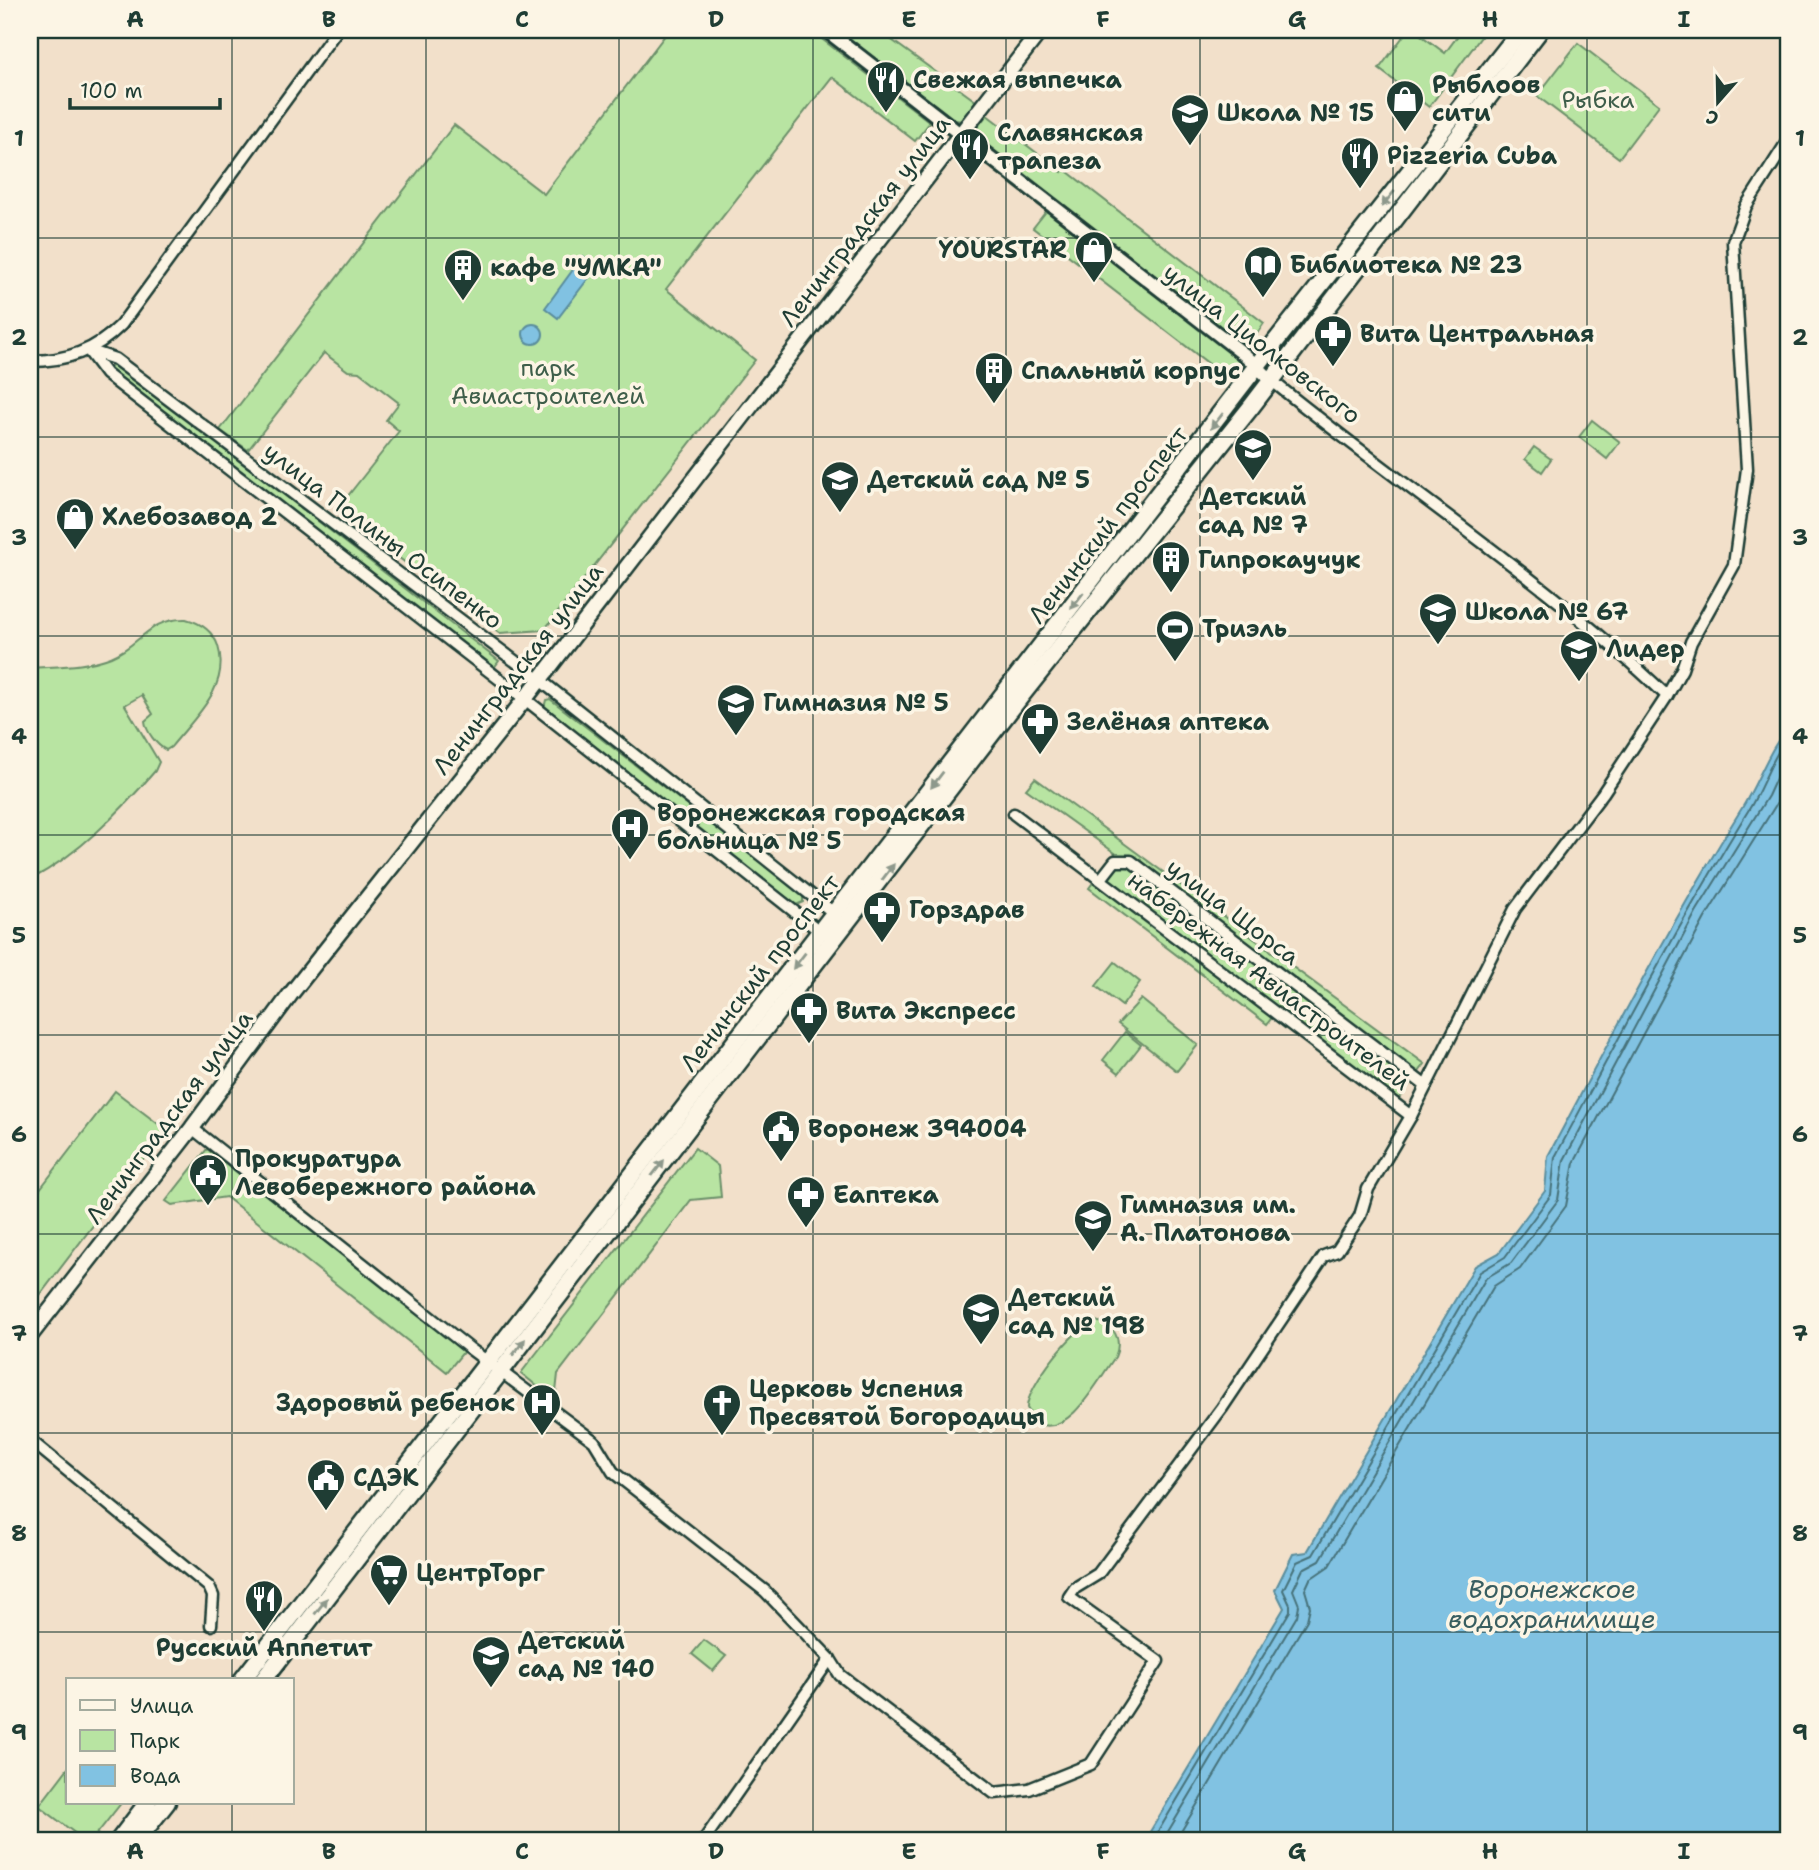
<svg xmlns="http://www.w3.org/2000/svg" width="1819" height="1870" font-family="'Shantell Sans',sans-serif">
  <rect width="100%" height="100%" fill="#f2e0ca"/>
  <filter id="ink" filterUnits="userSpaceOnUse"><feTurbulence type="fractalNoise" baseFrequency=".0143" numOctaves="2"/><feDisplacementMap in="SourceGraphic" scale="14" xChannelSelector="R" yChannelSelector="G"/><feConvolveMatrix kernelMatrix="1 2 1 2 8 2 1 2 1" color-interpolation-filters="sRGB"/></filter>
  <g filter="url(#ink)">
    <g fill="#b8e4a2" stroke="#6c906b" stroke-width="2">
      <polygon points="669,30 810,30 930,122 915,141 832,77 666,289 755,360 544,630 500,633 336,511 399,431 386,420 399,403 359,372 348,371 324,353 248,450 220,430 454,125 544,194"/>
      <polygon points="838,30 894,30 889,38 977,102 962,121 955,120"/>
      <polygon points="1408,30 1414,30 1445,53 1462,30 1486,30 1429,107 1379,69"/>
      <polygon points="1578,43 1659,105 1619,158 1537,96"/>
      <polygon points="987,115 1062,172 1064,169 1264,323 1252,341 1248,338 1243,344 972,134"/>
      <polygon points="1048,209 1241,359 1226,377 1033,228"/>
      <polygon points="113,365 116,365 499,661 493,669 114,376 110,369"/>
      <polygon points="1592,420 1620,442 1607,459 1579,437"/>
      <polygon points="1534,447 1551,459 1542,472 1525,459"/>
      <path d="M186 619C201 623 213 631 218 646 231 687 194 718 171 747L166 750C156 745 146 731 145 721L153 714 142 695 125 705 159 762 155 771C119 813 79 854 30 880V668C56 666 86 667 111 657 140 646 148 618 186 619Z"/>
      <polygon points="550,699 803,895 803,902 796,905 544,708 546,700"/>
      <polygon points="1035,778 1425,1064 1393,1106 1274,1015 1267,1024 1089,888 1115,853 1026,789"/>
      <polygon points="1115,962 1140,982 1122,1006 1096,986"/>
      <polygon points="1141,999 1198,1045 1177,1071 1118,1024"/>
      <polygon points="1125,1032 1141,1045 1119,1073 1103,1060"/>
      <polygon points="115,1091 166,1130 30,1308 30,1202"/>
      <polygon points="695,1148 718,1166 721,1197 691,1200 558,1374 555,1401 521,1373"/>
      <polygon points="207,1149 465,1350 447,1372 226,1197 172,1205 166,1201"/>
      <path d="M1095 1321C1114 1324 1123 1339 1115 1357 1098 1380 1069 1439 1036 1423L1027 1408C1026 1388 1076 1324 1095 1321Z"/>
      <polygon points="704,1640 726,1656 713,1671 692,1654"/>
      <polygon points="68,1768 68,1802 122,1802 92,1840 84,1840 39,1806"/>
    </g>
    <g fill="#81c2e2" stroke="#5a8d9c" stroke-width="2">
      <polygon points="583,256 597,267 558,318 545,308"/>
      <circle cx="533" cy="334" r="10"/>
      <path d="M1789 726V1840H1145L1284 1608 1275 1590 1293 1554 1307 1552 1475 1266 1499 1253 1545 1191 1548 1156C1611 1038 1672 921 1742 808 1759 781 1768 750 1789 726Z"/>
    </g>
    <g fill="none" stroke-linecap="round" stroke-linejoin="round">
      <g stroke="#46727a" stroke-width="2">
        <path d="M1153 1840 1290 1611V1605L1283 1590 1297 1562 1313 1555 1480 1272 1505 1257 1551 1195 1555 1157C1618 1040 1678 924 1748 811 1763 788 1771 757 1789 737"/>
        <polyline points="1163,1840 1297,1616 1299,1605 1293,1590 1303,1569 1320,1560 1486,1278 1511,1263 1558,1200 1564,1160 1696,912 1768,796 1789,750"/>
        <polyline points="1176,1840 1307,1620 1310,1607 1305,1590 1310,1579 1329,1566 1494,1286 1520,1269 1566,1206 1574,1163 1705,918 1777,803 1789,775"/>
      </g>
      <defs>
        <g id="minor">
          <polygon points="88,350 115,359 540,680 835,914 840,934 821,932 800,916 525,699 106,374"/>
          <path d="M30 361C67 361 95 351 121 325L337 30"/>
          <path d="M1271 380C1402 487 1544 579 1667 696"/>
          <polyline points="1014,814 1411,1116"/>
          <polyline points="1101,879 1115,861 1131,861 1426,1086"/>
          <polyline points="192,1128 469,1348 594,1441 613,1472 765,1591 830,1659 840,1675 994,1793 1029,1789 1091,1764 1158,1661 1069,1597 1075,1588 1098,1574 1222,1408 1324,1256 1337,1251 1360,1216 1368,1189 1411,1116 1515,909 1603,793 1667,696 1682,669 1691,642 1734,565 1747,469 1733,242 1746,206 1789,139"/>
          <polyline points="30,1440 209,1587 213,1596 211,1625"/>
          <polyline points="704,1840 830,1659"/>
        </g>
        <polyline id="tertiary" points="826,30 1246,356 1271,380"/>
        <polyline id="secondary" points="30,1336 192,1128 290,995 525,699 1041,30"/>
        <g id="primary">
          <polyline points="243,1679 1276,341 1521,30"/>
          <polyline points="264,1679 1020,697 1251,407 1540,30"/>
          <polyline points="119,1840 148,1802"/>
          <polyline points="137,1840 167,1802"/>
        </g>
      </defs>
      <use href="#minor" stroke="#1f3d34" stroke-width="15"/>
      <use href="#tertiary" stroke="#1f3d34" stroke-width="18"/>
      <use href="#secondary" stroke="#1f3d34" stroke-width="19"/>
      <use href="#primary" stroke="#1f3d34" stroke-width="21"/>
      <use href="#minor" stroke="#fcf5e5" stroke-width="10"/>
      <use href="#tertiary" stroke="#fcf5e5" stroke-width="12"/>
      <use href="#secondary" stroke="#fcf5e5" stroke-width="14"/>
      <use href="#primary" stroke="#fcf5e5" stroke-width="16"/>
    </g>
    <defs><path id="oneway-solid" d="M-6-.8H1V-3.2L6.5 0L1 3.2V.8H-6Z" transform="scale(1.75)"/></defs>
    <g fill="#8e998c">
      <use href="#oneway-solid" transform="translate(1388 199) rotate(129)"/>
      <use href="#oneway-solid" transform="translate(1217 421) rotate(128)"/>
      <use href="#oneway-solid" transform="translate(1077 601) rotate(128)"/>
      <use href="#oneway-solid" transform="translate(937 780) rotate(127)"/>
      <use href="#oneway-solid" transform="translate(888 872) rotate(-53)"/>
      <use href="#oneway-solid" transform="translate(799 961) rotate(128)"/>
      <use href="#oneway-solid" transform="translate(658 1168) rotate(-52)"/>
      <use href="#oneway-solid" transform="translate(519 1347) rotate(-52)"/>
      <use href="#oneway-solid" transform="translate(321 1606) rotate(-52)"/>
    </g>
  </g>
  <path fill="none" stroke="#1f3d34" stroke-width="2" stroke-opacity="0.55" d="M232 30V1679M426 30V1840M619 30V1840M813 30V1840M1006 30V1840M1200 30V1840M1393 30V1840M1587 30V1840M30 238H1789M30 437H1789M30 636H1789M30 835H1789M30 1035H1789M30 1234H1789M30 1433H1789M30 1632H1789M232 1802V1840"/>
  <defs>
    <symbol id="restaurant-pin" viewBox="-11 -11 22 30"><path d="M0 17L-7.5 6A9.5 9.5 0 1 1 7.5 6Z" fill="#1f3d34" stroke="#fcf5e5"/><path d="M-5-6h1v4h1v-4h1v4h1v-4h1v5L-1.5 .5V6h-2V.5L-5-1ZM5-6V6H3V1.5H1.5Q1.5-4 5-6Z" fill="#fff"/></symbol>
    <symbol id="shop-pin" viewBox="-11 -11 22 30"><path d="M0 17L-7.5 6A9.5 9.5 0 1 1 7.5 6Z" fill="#1f3d34" stroke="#fcf5e5"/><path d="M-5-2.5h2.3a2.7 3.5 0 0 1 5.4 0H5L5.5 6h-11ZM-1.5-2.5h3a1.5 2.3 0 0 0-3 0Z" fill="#fff"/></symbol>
    <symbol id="school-pin" viewBox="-11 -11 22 30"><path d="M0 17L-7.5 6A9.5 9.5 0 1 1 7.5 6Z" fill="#1f3d34" stroke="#fcf5e5"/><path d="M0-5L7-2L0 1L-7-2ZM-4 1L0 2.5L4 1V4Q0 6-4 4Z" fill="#fff"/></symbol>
    <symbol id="library-pin" viewBox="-11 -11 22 30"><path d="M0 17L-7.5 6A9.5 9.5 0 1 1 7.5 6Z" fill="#1f3d34" stroke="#fcf5e5"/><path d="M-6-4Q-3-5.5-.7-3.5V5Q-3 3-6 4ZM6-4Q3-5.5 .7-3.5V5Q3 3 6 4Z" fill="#fff"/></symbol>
    <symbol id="building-pin" viewBox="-11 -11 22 30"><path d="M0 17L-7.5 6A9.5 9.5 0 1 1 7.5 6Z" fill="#1f3d34" stroke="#fcf5e5"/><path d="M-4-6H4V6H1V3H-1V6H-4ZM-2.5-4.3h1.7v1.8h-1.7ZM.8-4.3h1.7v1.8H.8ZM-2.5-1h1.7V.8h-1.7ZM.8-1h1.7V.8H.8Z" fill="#fff"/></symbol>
    <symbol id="pharmacy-pin" viewBox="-11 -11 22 30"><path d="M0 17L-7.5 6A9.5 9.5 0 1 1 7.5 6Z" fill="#1f3d34" stroke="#fcf5e5"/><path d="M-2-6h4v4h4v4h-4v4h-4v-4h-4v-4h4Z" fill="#fff"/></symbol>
    <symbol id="stadium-pin" viewBox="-11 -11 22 30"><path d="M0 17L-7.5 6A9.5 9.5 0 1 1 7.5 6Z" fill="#1f3d34" stroke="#fcf5e5"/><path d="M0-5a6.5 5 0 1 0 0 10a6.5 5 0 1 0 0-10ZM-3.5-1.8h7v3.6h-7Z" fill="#fff"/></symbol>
    <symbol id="hospital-pin" viewBox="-11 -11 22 30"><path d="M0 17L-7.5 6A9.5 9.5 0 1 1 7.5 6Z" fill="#1f3d34" stroke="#fcf5e5"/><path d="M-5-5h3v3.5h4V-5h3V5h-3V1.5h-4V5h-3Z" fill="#fff"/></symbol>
    <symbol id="civic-pin" viewBox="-11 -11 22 30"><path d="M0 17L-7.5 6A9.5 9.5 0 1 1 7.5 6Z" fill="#1f3d34" stroke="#fcf5e5"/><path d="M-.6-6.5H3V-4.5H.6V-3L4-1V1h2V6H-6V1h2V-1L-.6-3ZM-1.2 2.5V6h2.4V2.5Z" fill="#fff"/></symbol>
    <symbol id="church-pin" viewBox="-11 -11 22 30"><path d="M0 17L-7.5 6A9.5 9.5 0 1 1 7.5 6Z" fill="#1f3d34" stroke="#fcf5e5"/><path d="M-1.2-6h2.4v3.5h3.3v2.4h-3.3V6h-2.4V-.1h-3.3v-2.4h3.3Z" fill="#fff"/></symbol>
    <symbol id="supermarket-pin" viewBox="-11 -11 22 30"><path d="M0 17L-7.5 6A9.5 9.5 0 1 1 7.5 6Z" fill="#1f3d34" stroke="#fcf5e5"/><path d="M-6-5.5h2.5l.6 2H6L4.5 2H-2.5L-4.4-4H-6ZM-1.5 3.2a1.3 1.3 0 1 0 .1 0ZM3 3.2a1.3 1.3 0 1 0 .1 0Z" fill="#fff"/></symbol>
  </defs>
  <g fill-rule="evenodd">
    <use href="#restaurant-pin" x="864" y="58" width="44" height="60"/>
    <use href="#shop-pin" x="1383" y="77" width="44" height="60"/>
    <use href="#school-pin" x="1168" y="91" width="44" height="60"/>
    <use href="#restaurant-pin" x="948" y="125" width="44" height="60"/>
    <use href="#restaurant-pin" x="1338" y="134" width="44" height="60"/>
    <use href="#shop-pin" x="1072" y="228" width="44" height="60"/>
    <use href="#library-pin" x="1241" y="243" width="44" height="60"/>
    <use href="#building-pin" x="441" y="246" width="44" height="60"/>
    <use href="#pharmacy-pin" x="1311" y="312" width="44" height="60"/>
    <use href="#building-pin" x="972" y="349" width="44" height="60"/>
    <use href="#school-pin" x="1231" y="426" width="44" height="60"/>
    <use href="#school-pin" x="818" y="458" width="44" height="60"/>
    <use href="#shop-pin" x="53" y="495" width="44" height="60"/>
    <use href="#building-pin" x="1149" y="538" width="44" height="60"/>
    <use href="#school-pin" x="1416" y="590" width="44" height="60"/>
    <use href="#stadium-pin" x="1153" y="607" width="44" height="60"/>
    <use href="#school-pin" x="1557" y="627" width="44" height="60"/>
    <use href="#school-pin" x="714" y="681" width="44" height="60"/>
    <use href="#pharmacy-pin" x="1018" y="700" width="44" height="60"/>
    <use href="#hospital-pin" x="608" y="805" width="44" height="60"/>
    <use href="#pharmacy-pin" x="860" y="888" width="44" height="60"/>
    <use href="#pharmacy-pin" x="787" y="989" width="44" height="60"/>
    <use href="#civic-pin" x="759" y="1107" width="44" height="60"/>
    <use href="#civic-pin" x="186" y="1151" width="44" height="60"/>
    <use href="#pharmacy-pin" x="784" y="1173" width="44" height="60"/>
    <use href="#school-pin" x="1071" y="1197" width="44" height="60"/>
    <use href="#school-pin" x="959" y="1290" width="44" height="60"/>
    <use href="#hospital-pin" x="520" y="1381" width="44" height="60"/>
    <use href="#church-pin" x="700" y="1381" width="44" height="60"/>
    <use href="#civic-pin" x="304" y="1456" width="44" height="60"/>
    <use href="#supermarket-pin" x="367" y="1551" width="44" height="60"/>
    <use href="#restaurant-pin" x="242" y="1577" width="44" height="60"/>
    <use href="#school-pin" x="469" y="1633" width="44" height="60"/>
  </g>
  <g text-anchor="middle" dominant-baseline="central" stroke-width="7" stroke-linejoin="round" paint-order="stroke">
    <g font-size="24" font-weight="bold" fill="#1f3d34" stroke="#fcf5e5" text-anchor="start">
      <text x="913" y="80">Свежая выпечка</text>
      <text x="1432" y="85">Рыблоов<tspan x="1432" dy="28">сити</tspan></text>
      <text x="1217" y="113">Школа № 15</text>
      <text x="997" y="133">Славянская<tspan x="997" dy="28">трапеза</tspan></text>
      <text x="1387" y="156">Pizzeria Cuba</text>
      <text x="1067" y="250" text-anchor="end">YOURSTAR</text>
      <text x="1290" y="265">Библиотека № 23</text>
      <text x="490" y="268">кафе "УМКА"</text>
      <text x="1360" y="334">Вита Центральная</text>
      <text x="1021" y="371">Спальный корпус</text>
      <text x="867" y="480">Детский сад № 5</text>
      <text x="1253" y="497" text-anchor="middle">Детский<tspan x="1253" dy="28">сад № 7</tspan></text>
      <text x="102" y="517">Хлебозавод 2</text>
      <text x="1198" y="560">Гипрокаучук</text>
      <text x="1465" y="612">Школа № 67</text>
      <text x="1202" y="629">Триэль</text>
      <text x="1606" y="649">Лидер</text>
      <text x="763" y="703">Гимназия № 5</text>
      <text x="1067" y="722">Зелёная аптека</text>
      <text x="657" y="813">Воронежская городская<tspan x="657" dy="28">больница № 5</tspan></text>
      <text x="909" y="910">Горздрав</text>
      <text x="836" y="1011">Вита Экспресс</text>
      <text x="808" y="1129">Воронеж 394004</text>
      <text x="235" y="1159">Прокуратура<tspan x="235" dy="28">Левобережного района</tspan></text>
      <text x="833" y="1195">Еаптека</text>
      <text x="1120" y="1205">Гимназия им.<tspan x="1120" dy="28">А. Платонова</tspan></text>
      <text x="1008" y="1298">Детский<tspan x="1008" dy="28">сад № 198</tspan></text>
      <text x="749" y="1389">Церковь Успения<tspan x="749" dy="28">Пресвятой Богородицы</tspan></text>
      <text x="515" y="1403" text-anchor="end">Здоровый ребенок</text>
      <text x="353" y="1478">СДЭК</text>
      <text x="416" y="1573">ЦентрТорг</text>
      <text x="518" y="1641">Детский<tspan x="518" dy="28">сад № 140</tspan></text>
      <text x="264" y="1648" text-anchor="middle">Русский Аппетит</text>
    </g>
    <g font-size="24" fill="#3e5e4a" stroke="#fcf5e5">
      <text x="1598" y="100">Рыбка</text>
      <text x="548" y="368">парк<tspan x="548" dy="28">Авиастроителей</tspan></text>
    </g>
    <g font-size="24" fill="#1f3d34" stroke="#fcf5e5">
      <text transform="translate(865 221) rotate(-52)">Ленинградская улица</text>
      <text transform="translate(1262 344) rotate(38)">улица Циолковского</text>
      <text transform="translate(1108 525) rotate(-52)">Ленинский проспект</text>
      <text transform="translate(383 536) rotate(37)">улица Полины Осипенко</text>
      <text transform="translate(518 669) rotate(-52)">Ленинградская улица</text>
      <text transform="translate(1233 912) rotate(37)">улица Щорса</text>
      <text transform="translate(760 973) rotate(-52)">Ленинский проспект</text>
      <text transform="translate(1269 981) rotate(37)">набережная Авиастроителей</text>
      <text transform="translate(169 1117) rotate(-53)">Ленинградская улица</text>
    </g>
    <g font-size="26" font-style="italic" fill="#385e60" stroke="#fcf5e5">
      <text x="1552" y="1588">Воронежское<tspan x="1552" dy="30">водохранилище</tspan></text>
    </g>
  </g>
  <rect width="1819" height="1870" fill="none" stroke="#fcf5e5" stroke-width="77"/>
  <rect x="66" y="1678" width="228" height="126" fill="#fcf5e5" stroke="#a4ab9e" stroke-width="2"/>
  <rect x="80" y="1700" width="35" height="10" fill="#fcf5e5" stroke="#a4ab9e" stroke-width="2"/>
  <text x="130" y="1713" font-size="21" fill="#1f3d34">Улица</text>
  <rect x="80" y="1730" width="35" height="21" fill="#b8e4a2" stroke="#a4ab9e" stroke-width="2"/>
  <text x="130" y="1748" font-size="21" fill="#1f3d34">Парк</text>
  <rect x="80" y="1765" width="35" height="21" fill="#81c2e2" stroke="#a4ab9e" stroke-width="2"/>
  <text x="130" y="1783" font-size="21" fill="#1f3d34">Вода</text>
  <g transform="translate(1718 102) rotate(200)" stroke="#fcf5e5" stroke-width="5" paint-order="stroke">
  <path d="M0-5L12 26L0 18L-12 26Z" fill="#1f3d34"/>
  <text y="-10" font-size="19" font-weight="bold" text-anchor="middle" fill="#1f3d34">С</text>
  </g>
  <path d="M70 98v10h150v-10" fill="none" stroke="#1f3d34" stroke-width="3.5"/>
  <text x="80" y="98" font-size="21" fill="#1f3d34" stroke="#fcf5e5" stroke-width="5" paint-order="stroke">100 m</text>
  <rect x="38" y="38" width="1742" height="1794" fill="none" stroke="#1f3d34" stroke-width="2.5"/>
  <g font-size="23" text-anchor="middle" font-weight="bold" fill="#1f3d34">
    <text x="135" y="27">A</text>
    <text x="329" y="27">B</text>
    <text x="522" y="27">C</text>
    <text x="716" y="27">D</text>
    <text x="909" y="27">E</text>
    <text x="1103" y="27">F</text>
    <text x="1297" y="27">G</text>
    <text x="1490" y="27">H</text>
    <text x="1684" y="27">I</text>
    <text x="19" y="146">1</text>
    <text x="1800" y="146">1</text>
    <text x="19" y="345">2</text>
    <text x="1800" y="345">2</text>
    <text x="19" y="545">3</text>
    <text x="1800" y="545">3</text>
    <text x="19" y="744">4</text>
    <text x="1800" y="744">4</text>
    <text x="19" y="943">5</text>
    <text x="1800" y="943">5</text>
    <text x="19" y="1142">6</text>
    <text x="1800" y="1142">6</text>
    <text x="19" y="1341">7</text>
    <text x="1800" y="1341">7</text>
    <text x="19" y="1541">8</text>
    <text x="1800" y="1541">8</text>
    <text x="19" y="1740">9</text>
    <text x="1800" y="1740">9</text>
    <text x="135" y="1859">A</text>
    <text x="329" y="1859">B</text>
    <text x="522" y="1859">C</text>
    <text x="716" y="1859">D</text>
    <text x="909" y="1859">E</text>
    <text x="1103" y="1859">F</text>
    <text x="1297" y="1859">G</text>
    <text x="1490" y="1859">H</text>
    <text x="1684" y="1859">I</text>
  </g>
</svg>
